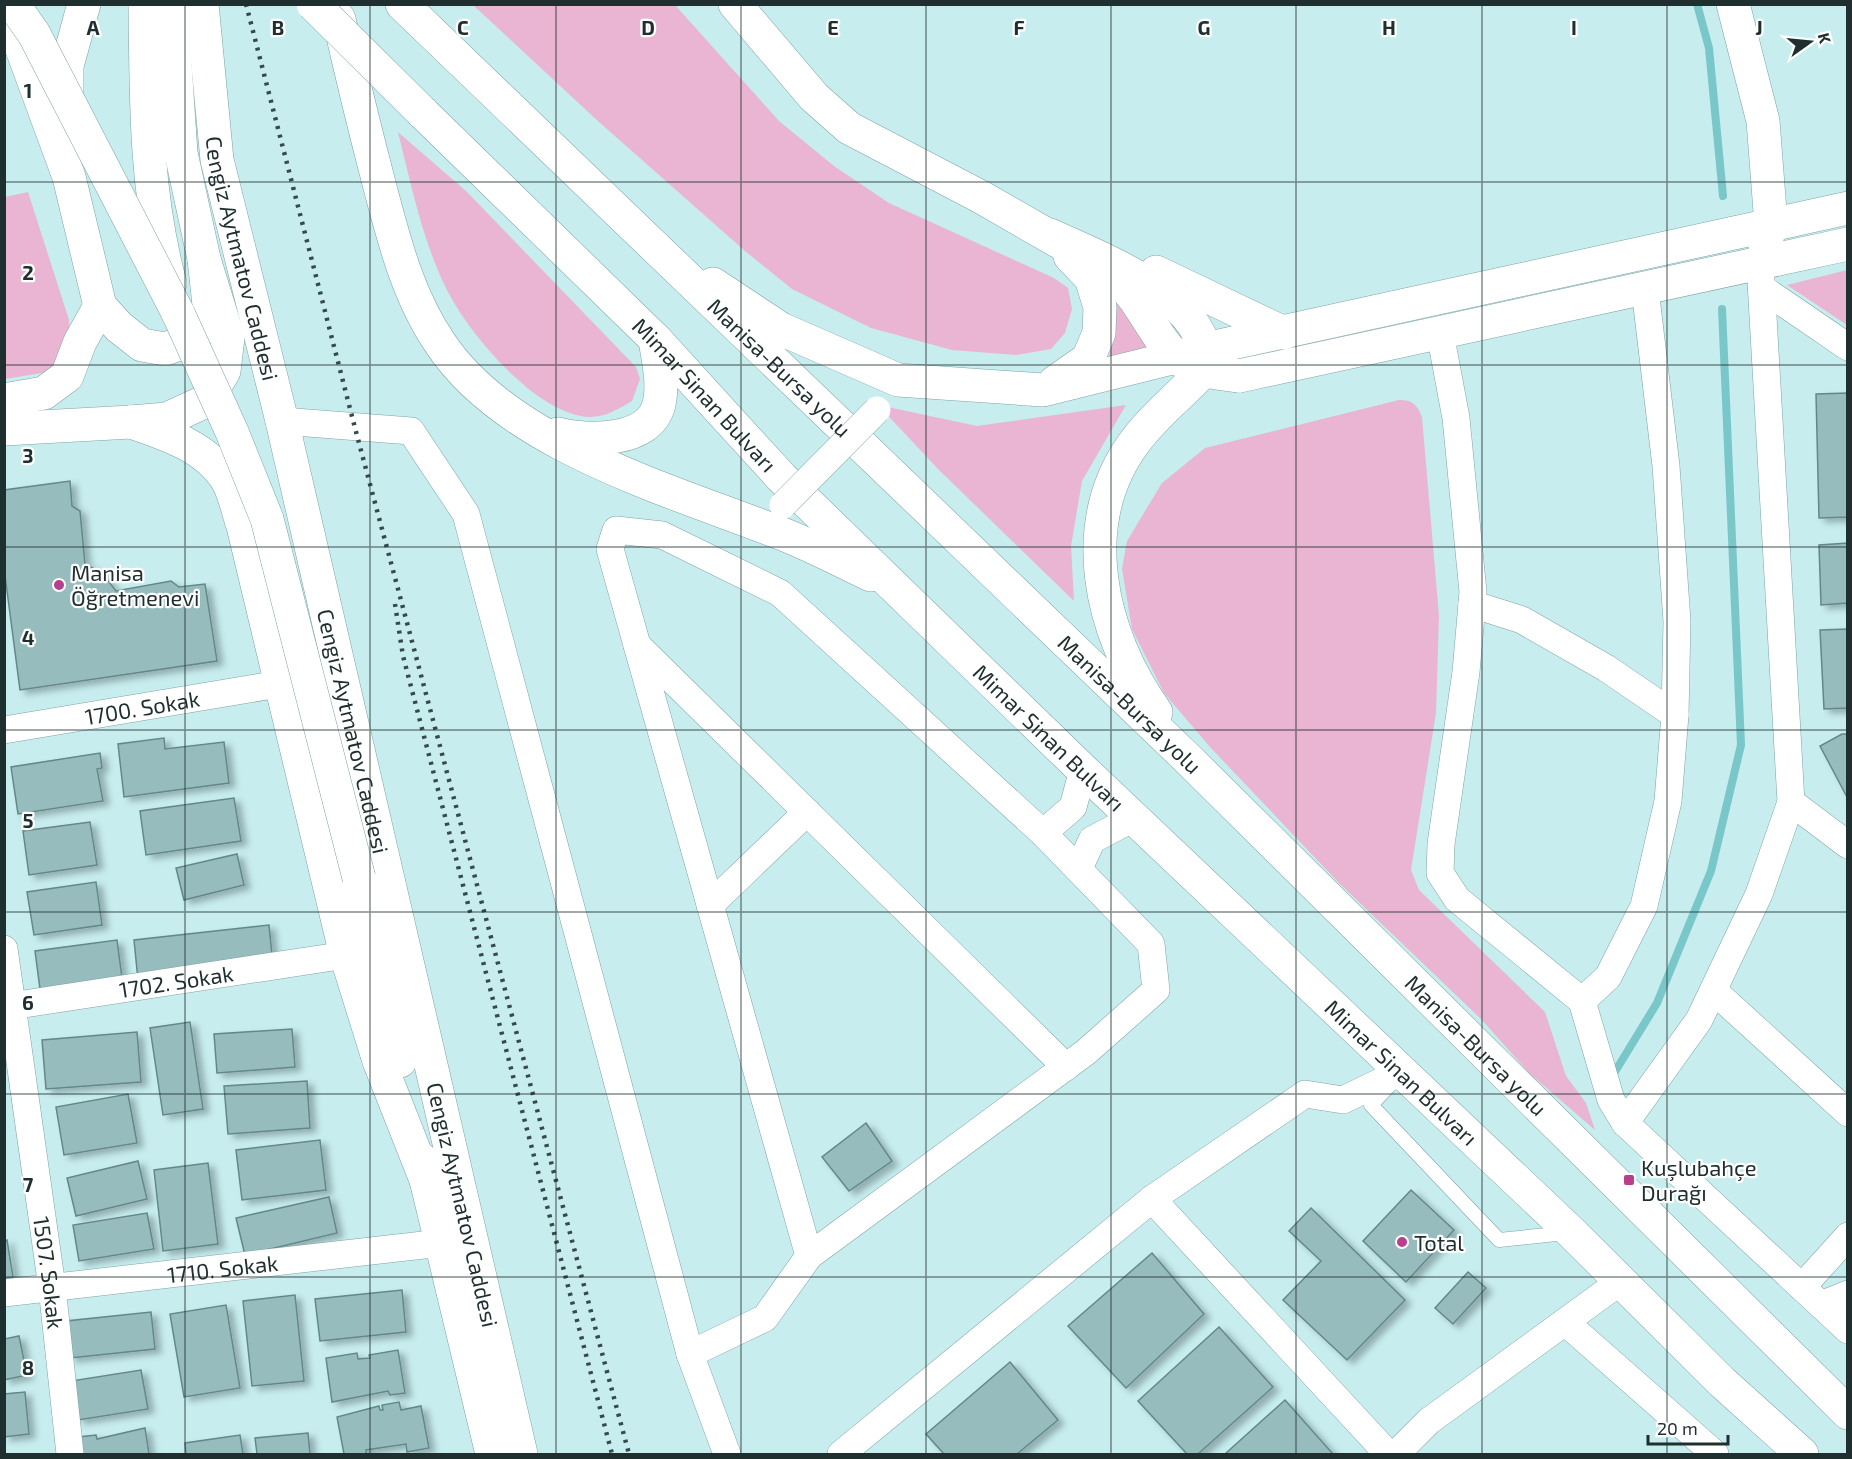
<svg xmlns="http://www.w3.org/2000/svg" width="1852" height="1459" font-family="'Exo 2',sans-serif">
  <defs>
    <filter id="shadow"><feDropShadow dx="6" dy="4" stdDeviation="3" flood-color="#0004"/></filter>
  </defs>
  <rect width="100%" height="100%" fill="#c7edef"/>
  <g fill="#e9b5d2">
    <polygon points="473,5 675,5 779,121 834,166 889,203 1054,278 1068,288 1072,309 1065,333 1051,349 1016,355 952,350 871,328 792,289 745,251 599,122"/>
    <path d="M398 132 466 191 636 367 640 379 632 401C617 410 601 420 581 416 531 407 468 333 446 288 422 239 411 184 398 132Z"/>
    <polygon points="28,192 69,320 69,347 54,371 5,379 5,197"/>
    <polygon points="1847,270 1847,325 1787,285"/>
    <polygon points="1111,287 1152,347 1109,356 1115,334"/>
    <path d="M1399 400C1412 400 1417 404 1422 417L1439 616 1436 713 1411 870 1419 890 1545 1012 1566 1076 1586 1103 1595 1130 1529 1073 1482 1020 1339 883 1210 747 1164 693 1132 629 1122 569 1127 541 1162 483 1205 448Z"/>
    <polygon points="878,405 977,426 1126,405 1082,481 1071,546 1074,601 938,469"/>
  </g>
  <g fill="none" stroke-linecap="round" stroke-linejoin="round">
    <g stroke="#7ac7ca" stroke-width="8">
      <polyline points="1697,4 1709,48 1723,196"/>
      <polyline points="1613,1075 1657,1003 1711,871 1741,745 1722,309"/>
    </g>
  </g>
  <g fill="#97bcbe" stroke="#648889" stroke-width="1.5" filter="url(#shadow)">
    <polygon points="1848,393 1848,517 1819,518 1816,394"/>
    <polygon points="70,481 72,506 80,511 85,564 102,573 116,591 171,581 179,587 205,584 217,661 20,690 4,568 4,490"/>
    <polygon points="1848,543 1848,603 1821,605 1819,545"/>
    <polygon points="1848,629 1848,708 1824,709 1820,630"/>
    <polygon points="1842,734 1848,734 1848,799 1820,746"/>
    <polygon points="164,738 165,749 224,742 229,783 124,797 118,744"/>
    <polygon points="100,753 102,768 97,769 103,801 18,814 11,767"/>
    <polygon points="234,798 241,841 146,855 140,811"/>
    <polygon points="90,822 97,865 29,875 23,831"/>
    <polygon points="237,854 244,885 184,900 176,868"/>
    <polygon points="96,882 102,925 34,935 27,892"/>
    <polygon points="269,925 273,965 138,980 134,940"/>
    <polygon points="117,940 122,978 40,989 35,951"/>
    <polygon points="190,1022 203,1109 163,1115 150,1028"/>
    <polygon points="292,1029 295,1067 217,1073 214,1034"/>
    <polygon points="137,1032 141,1082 46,1089 42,1040"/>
    <polygon points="307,1081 310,1128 228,1134 224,1086"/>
    <polygon points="128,1094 137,1143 64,1155 56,1107"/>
    <polygon points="866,1123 892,1161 849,1191 822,1157"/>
    <polygon points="320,1140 326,1190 242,1200 236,1150"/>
    <polygon points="138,1161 147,1199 76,1216 67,1178"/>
    <polygon points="208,1163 218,1244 163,1251 154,1170"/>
    <polygon points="1411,1190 1454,1230 1406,1282 1363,1241"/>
    <polygon points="329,1197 337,1233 245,1255 236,1218"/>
    <polygon points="1311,1208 1405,1300 1347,1360 1283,1300 1321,1261 1289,1231"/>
    <polygon points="147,1213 154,1249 79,1261 73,1225"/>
    <polygon points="7,1240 13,1277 4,1279 4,1241"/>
    <polygon points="1152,1253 1204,1314 1126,1388 1068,1326"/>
    <polygon points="1468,1272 1486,1288 1453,1324 1435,1308"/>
    <polygon points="402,1290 406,1332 320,1341 315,1299"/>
    <polygon points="295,1295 304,1381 252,1386 243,1301"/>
    <polygon points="226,1305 240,1388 184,1397 170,1314"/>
    <polygon points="151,1312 155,1349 70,1358 66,1321"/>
    <polygon points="1219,1327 1273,1387 1198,1454 1187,1454 1138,1401"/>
    <polygon points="19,1336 27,1375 4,1380 4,1339"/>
    <polygon points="398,1350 405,1393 390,1395 388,1391 332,1402 326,1358 357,1353 358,1359 370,1358 369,1355"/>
    <polygon points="1010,1362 1058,1420 1017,1454 944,1454 926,1434"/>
    <polygon points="141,1370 148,1409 78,1420 71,1381"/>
    <polygon points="25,1392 29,1434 4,1437 4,1394"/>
    <polygon points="1285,1400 1333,1454 1225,1454"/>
    <polygon points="399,1402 401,1410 421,1406 429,1448 407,1452 406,1444 366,1450 366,1454 344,1454 337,1417 379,1406 380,1410 383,1410 382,1405"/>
    <polygon points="145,1428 149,1454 81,1454 78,1437 96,1435 97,1439"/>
    <polygon points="308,1433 310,1454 257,1454 255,1438"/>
    <polygon points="240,1435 243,1454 186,1454 185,1443"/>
  </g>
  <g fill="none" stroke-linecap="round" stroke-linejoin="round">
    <defs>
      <polyline id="lane" points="1388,1087 1371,1105 1499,1240 1566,1233"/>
      <g id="street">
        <polyline points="1763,289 1848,347"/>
        <polyline points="1440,333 1456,418 1473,592 1466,672 1441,844 1440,873 1457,899 1582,1001 1611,1100 1625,1123 1848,1330"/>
        <polyline points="282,421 411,431 466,514 690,1354 727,1454"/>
        <polyline points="1472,604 1522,620 1606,668 1675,715"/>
        <polyline points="637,645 1066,1067"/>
        <path id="s1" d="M4 730 279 684"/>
        <polyline points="1791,802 1848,845"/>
        <polyline points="1043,833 1073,807 1083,770"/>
        <polyline points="1079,868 1092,840 1135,817"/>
        <polyline points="710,905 807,812"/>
        <path id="s2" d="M4 949 52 1287 70 1454"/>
        <polyline points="1714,991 1848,1113"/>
        <polyline points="1582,1001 1608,977 1644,906 1668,801 1675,715 1677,621 1666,466 1645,289"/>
        <path id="s3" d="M4 1007 346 955"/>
        <polyline points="1625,1123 1699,1020 1759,894 1791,802 1760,264"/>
        <polyline points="1152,1199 1388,1454"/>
        <polyline points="1802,1287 1848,1236"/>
        <path id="s4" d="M4 1293 441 1243"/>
        <polyline points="1821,1305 1848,1294"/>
        <polyline points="1565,1322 1715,1454"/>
        <polyline points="690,1354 765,1318 809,1256 1086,1052 1156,990 1151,944 1043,833 780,593 662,535 616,530 610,549 809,1256"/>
        <polyline points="841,1454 1152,1199 1305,1094 1343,1100 1401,1072"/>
        <polyline points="1396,1454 1429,1421 1621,1281"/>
      </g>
      <g id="secondary">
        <polyline points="1733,4 1763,121 1771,224 1765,245"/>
        <polyline points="1205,349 1848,208"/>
        <polyline points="1239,376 1848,244"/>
        <polyline points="4,400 44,393 67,376 80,342 100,306"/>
        <polyline points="4,429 131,422"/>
      </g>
      <g id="primary">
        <path d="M145 4C146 99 145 190 170 283"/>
        <path id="s5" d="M202 4 217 160 282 421 521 1454"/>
        <path d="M131 422C166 434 208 447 228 482 235 495 238 512 243 526L346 955 379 1061 426 1180"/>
        <polyline points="359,878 400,1061"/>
        <polyline points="421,1159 492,1454"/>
      </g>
      <g id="highway">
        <path id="s6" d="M402 4 1191 762 1848 1413"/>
        <polyline points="735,4 814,97 849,128 981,197 1068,247"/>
        <path d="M339 19C352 77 366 134 381 191 395 244 409 298 440 343 507 445 671 490 780 533 811 545 841 561 871 575"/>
        <polyline points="4,21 19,41 69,177 100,306 119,327 142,345 165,349 187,341 200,330 209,305 204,259"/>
        <polyline points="67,106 67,66 84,4"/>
        <path id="s7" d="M422 112 655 339 781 477 1083 770 1572 1233 1722 1382 1802 1454"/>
        <path d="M1050 235C1098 257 1218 302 1204 370 1182 394 1156 414 1137 439 1073 521 1100 634 1156 712"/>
        <polyline points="1156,272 1284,333"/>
        <path d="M1111 275C1144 297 1157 351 1189 365 1204 372 1223 374 1239 376"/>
        <polyline points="713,284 781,329 898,380 1043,390 1196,352"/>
        <polyline points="1055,382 1088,359 1099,333 1100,307 1091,278 1070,256"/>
        <polyline points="131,422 167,419 206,401 224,371 228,337 204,259 181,153 171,4"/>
        <path d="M558 434C588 441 650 443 659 404 664 383 658 360 655 339"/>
      </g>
    </defs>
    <use href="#lane" stroke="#7fa3a5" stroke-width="15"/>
    <use href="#street" stroke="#7fa3a5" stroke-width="28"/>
    <use href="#secondary" stroke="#7fa3a5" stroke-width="34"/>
    <use href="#primary" stroke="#7fa3a5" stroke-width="34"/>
    <use href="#highway" stroke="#7fa3a5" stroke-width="34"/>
    <use href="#lane" stroke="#fff" stroke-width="14"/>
    <use href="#street" stroke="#fff" stroke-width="27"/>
    <use href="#secondary" stroke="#fff" stroke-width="33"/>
    <use href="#primary" stroke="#fff" stroke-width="33"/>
    <use href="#highway" stroke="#fff" stroke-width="33"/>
    <g stroke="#37494a" stroke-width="4.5" stroke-dasharray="3 6" stroke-linecap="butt">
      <polyline points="246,4 355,428 629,1454"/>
      <polyline points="395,604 403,656 612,1454"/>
    </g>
    <defs>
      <polyline id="street-bridge" points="783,505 877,410"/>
      <polyline id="primary-bridge" points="178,313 232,432 267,519 359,878"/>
      <g id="highway-bridge">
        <polyline points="13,4 34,34 178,313"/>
        <polyline points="313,4 422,112"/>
      </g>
    </defs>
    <use href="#street-bridge" stroke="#7fa3a5" stroke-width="28" stroke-linecap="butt"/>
    <use href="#primary-bridge" stroke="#7fa3a5" stroke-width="34" stroke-linecap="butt"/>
    <use href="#highway-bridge" stroke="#7fa3a5" stroke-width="34" stroke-linecap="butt"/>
    <use href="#street-bridge" stroke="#fff" stroke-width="27"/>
    <use href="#primary-bridge" stroke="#fff" stroke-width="33"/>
    <use href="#highway-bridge" stroke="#fff" stroke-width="33"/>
  </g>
  <path fill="none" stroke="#1f2e2e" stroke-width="1.5" stroke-opacity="0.55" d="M185 4V1454M370 4V1454M556 4V1454M741 4V1454M926 4V1454M1111 4V1454M1296 4V1454M1482 4V1454M1667 4V1454M4 182H1848M4 365H1848M4 547H1848M4 730H1848M4 912H1848M4 1094H1848M4 1277H1848"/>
  <g fill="#b93e8e" stroke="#fff" stroke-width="2">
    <circle cx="59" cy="585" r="6"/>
    <rect x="1623" y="1174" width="12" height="12" rx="3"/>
    <circle cx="1402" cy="1242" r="6"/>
  </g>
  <g text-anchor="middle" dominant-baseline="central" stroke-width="4.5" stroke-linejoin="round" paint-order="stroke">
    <g font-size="22" fill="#1f2e2e" stroke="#fff">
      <text stroke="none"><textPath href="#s5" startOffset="258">Cengiz Aytmatov Caddesi</textPath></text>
      <text stroke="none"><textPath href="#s6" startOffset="524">Manisa-Bursa yolu</textPath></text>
      <text stroke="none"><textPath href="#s7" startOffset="400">Mimar Sinan Bulvarı</textPath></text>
      <text stroke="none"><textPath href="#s6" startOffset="1010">Manisa-Bursa yolu</textPath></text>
      <text stroke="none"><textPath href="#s1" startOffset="140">1700. Sokak</textPath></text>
      <text stroke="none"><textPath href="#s5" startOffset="744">Cengiz Aytmatov Caddesi</textPath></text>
      <text stroke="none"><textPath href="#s7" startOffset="886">Mimar Sinan Bulvarı</textPath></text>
      <text stroke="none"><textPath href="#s3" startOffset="174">1702. Sokak</textPath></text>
      <text stroke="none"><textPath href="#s6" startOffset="1496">Manisa-Bursa yolu</textPath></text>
      <text stroke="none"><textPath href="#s7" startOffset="1372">Mimar Sinan Bulvarı</textPath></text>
      <text stroke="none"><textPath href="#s5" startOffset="1230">Cengiz Aytmatov Caddesi</textPath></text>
      <text stroke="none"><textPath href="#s4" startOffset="220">1710. Sokak</textPath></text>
      <text stroke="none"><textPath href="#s2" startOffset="327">1507. Sokak</textPath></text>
    </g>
    <g font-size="22" fill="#1f2e2e" stroke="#fff" text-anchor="start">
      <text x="71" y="572">Manisa<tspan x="71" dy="25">Öğretmenevi</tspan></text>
      <text x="1641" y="1167">Kuşlubahçe<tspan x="1641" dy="25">Durağı</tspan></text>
      <text x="1414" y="1242">Total</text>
    </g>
  </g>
  <g font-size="20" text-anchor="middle" font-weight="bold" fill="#1f2e2e" stroke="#fff" stroke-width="4.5" stroke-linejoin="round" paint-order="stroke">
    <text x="93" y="35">A</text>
    <text x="278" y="35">B</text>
    <text x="463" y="35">C</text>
    <text x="648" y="35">D</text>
    <text x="833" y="35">E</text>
    <text x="1019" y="35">F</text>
    <text x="1204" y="35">G</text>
    <text x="1389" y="35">H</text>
    <text x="1574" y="35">I</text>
    <text x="1759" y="35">J</text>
    <text x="28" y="98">1</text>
    <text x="28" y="280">2</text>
    <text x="28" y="463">3</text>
    <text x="28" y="645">4</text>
    <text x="28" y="828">5</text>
    <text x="28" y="1010">6</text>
    <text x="28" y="1192">7</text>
    <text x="28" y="1375">8</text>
  </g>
  <rect width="1852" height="1459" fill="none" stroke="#1f2e2e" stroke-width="12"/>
  <g transform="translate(1810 42) rotate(75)" stroke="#ffffff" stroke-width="4.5" paint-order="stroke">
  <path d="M0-4.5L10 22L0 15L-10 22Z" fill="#1f2e2e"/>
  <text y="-9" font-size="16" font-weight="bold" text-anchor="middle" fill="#1f2e2e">K</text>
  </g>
  <path d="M1648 1435v9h80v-9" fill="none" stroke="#1f2e2e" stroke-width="3"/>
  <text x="1657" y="1435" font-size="18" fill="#1f2e2e" stroke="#ffffff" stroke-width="4.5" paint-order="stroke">20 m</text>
</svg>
